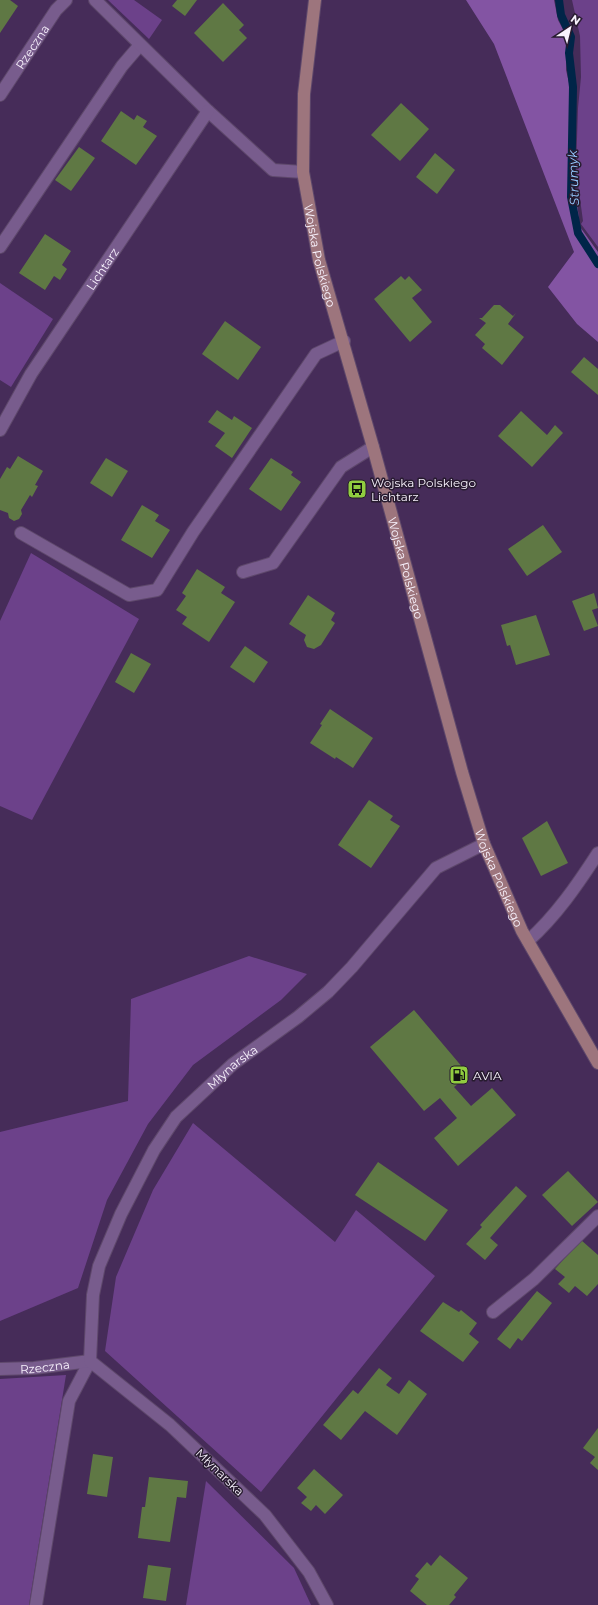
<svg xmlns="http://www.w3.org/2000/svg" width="598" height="1605" font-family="Montserrat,sans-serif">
  <rect width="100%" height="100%" fill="#462c59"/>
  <g fill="#6c418a">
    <polygon points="108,0 134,0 162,20 149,39"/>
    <polygon points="572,0 598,0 598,247 581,224 583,221 576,169 578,108 581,77 580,36"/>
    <polygon points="0,283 53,319 11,387 0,380"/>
    <polygon points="31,553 139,619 32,820 0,806 0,621"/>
    <polygon points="249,956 307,974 281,1000 193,1065 148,1124 107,1200 78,1288 0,1321 0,1132 128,1101 131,999"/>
    <polygon points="193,1123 335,1242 356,1210 435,1276 261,1492 105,1351 116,1277 153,1190"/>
    <polygon points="66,1375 29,1605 0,1605 0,1379"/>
    <polygon points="206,1481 294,1568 311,1605 186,1605"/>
  </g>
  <polygon fill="#8354a3" points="466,0 554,0 558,20 567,37 566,70 573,100 572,169 579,218 578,224 598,252 598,342 577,324 548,287 574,252 494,44"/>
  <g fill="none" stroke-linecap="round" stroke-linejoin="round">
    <polyline stroke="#002548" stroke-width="8" points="559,0 561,15 571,37 569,53 573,87 571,197 578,233 598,264"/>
  </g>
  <g fill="#5f7844">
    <polygon points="0,0 10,0 18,6 0,33"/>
    <polygon points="177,0 197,0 185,16 172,6"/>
    <polygon points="223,3 244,25 239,30 247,38 223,62 194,33"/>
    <polygon points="401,103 429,129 400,161 371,135"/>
    <polygon points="121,111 134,120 137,115 147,121 143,127 157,136 136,165 101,141"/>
    <polygon points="79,147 95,158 71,191 55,180"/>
    <polygon points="435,153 455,170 437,194 416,177"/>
    <polygon points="45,234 71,251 62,265 67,269 60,280 54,276 45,290 19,273"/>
    <polygon points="401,276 405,280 409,276 422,290 412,298 432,322 410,342 374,299"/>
    <polygon points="494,305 500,305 513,316 516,313 508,324 524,337 502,365 482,348 485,344 475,335 486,323 479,318 482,318"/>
    <polygon points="225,321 261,347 238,380 202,354"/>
    <polygon points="584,357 598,369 598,395 571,372"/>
    <polygon points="217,410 232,420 234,416 252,428 232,458 215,446 225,433 208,422"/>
    <polygon points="521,411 547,435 555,425 563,433 532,467 498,436"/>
    <polygon points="18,456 43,471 35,485 38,486 32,497 30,495 21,510 22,514 19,519 14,521 9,518 8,513 0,510 0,479 7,467 10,469"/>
    <polygon points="106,458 128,471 112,497 90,483"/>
    <polygon points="271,458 293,472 291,475 301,482 281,511 249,489"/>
    <polygon points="142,505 159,515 155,521 170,530 152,558 121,540"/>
    <polygon points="543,525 562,552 527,576 508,549"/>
    <polygon points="197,569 225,587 221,593 235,602 209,642 182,624 187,617 176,610 186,596 182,593"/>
    <polygon points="594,593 598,608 592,610 598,626 584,631 572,601"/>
    <polygon points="308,595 335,613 331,620 335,623 321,645 314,649 307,647 304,640 306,635 289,624"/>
    <polygon points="536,615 550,655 516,665 510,645 507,646 501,625"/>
    <polygon points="245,646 268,662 254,683 230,667"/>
    <polygon points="131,653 151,664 134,693 115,682"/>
    <polygon points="330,709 373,738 353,768 336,757 335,759 310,743 322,725 320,724"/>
    <polygon points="369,800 393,816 390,820 400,826 371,868 338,845"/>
    <polygon points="547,821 568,863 541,876 522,838"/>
    <polygon points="414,1010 469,1075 454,1087 471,1106 492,1088 516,1115 458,1166 434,1138 457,1118 440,1098 424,1111 370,1047"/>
    <polygon points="378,1162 448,1210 425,1241 355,1195"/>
    <polygon points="568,1171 598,1202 572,1226 542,1195"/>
    <polygon points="516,1186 527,1196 490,1238 498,1245 485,1260 466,1244 482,1227 480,1225"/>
    <polygon points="581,1240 598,1255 598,1284 587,1296 575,1286 569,1293 558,1284 565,1277 555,1269"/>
    <polygon points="537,1291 552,1303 522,1341 518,1338 510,1349 497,1339"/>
    <polygon points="443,1302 459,1312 461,1310 477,1323 469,1334 479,1342 463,1362 420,1331"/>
    <polygon points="379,1368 392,1378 386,1385 399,1394 409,1380 427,1394 397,1435 365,1411 341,1440 323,1425 353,1390 358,1394"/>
    <polygon points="598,1428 598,1470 590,1463 595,1457 583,1448"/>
    <polygon points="93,1454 113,1457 107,1497 87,1494"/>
    <polygon points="314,1469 343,1495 325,1514 316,1505 311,1511 301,1503 307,1497 297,1488"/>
    <polygon points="149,1477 188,1481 186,1498 177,1497 170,1542 138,1538 142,1507 145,1507"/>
    <polygon points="440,1555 468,1578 454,1595 456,1597 449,1605 427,1605 410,1591 419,1579 415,1576 427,1562 431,1566"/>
    <polygon points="148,1565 171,1568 166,1601 143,1598"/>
  </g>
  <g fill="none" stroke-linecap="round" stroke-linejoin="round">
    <defs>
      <g id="lane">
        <polyline points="0,247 122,66 140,45"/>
        <polyline points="21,533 129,595 157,590 193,532 316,354 344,341"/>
        <polyline points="243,572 273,563 341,467 373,447"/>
        <path d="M528 941C556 916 578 884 598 853"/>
        <polyline points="493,1312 534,1279 598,1216"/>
        <polyline points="36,1605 69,1401 90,1361"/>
      </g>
      <g id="street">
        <polyline points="95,0 208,111 273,170 303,172"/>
        <path id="s1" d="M0 95 56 10 66 0"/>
        <path id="s2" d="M0 430 31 374 208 111"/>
        <path id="s3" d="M0 1369 34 1368 90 1361"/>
        <path id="s4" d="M327 1605 309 1572 265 1515 170 1425 90 1361 93 1295 99 1266 121 1214 154 1150 176 1117 233 1064 298 1017 328 992 352 967 436 868 484 844"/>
      </g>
      <g id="secondary">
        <path id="s5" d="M315 0 304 94 303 172 319 260 373 447 462 772 484 844 522 931 598 1063"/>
      </g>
    </defs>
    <use href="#lane" stroke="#5e486b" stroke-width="14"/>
    <use href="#street" stroke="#5e486b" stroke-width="14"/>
    <use href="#secondary" stroke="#5e486b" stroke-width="14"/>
    <use href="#lane" stroke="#785c8d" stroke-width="12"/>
    <use href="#street" stroke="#785c8d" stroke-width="12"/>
    <use href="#secondary" stroke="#9d757d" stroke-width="12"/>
  </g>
  <defs>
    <symbol id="bus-square" viewBox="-11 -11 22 22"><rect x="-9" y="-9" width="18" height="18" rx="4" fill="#91cd40" stroke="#271b2f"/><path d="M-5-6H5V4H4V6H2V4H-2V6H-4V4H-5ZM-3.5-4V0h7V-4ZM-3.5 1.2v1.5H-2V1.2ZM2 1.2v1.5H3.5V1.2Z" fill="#111"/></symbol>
    <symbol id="fuel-square" viewBox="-11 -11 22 22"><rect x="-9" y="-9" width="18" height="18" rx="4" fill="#91cd40" stroke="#271b2f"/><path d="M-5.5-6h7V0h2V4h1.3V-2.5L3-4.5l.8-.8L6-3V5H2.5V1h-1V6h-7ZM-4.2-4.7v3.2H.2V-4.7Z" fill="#111"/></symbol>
  </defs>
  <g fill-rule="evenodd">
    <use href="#bus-square" x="346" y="478" width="22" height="22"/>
    <use href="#fuel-square" x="448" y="1064" width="22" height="22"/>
  </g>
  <g text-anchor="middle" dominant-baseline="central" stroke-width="3" stroke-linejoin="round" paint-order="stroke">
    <g font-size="12" fill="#f8f2fd" stroke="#271b2f">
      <text stroke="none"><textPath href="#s1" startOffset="58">Rzeczna</textPath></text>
      <text stroke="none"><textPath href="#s5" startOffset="258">Wojska Polskiego</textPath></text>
      <text stroke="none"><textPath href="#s2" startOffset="191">Lichtarz</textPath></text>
      <text stroke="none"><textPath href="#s5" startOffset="582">Wojska Polskiego</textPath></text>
      <text stroke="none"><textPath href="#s5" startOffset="906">Wojska Polskiego</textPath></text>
      <text stroke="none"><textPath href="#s4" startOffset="682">Młynarska</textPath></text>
      <text stroke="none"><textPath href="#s3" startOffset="45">Rzeczna</textPath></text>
      <text transform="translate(220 1472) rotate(44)">Młynarska</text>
    </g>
    <g font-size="12" fill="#f8f2fd" stroke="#271b2f" text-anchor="start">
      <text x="371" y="482">Wojska Polskiego<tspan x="371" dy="14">Lichtarz</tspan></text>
      <text x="473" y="1075">AVIA</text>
    </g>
    <g font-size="13" font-style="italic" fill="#93c8ff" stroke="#271b2f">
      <text transform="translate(573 178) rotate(-92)">Strumyk</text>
    </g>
  </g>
  <g transform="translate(570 28) rotate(35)" stroke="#271b2f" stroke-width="3" paint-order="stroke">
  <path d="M0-3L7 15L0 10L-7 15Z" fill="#f8f2fd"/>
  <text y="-6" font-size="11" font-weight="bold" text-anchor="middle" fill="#f8f2fd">N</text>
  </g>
</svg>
